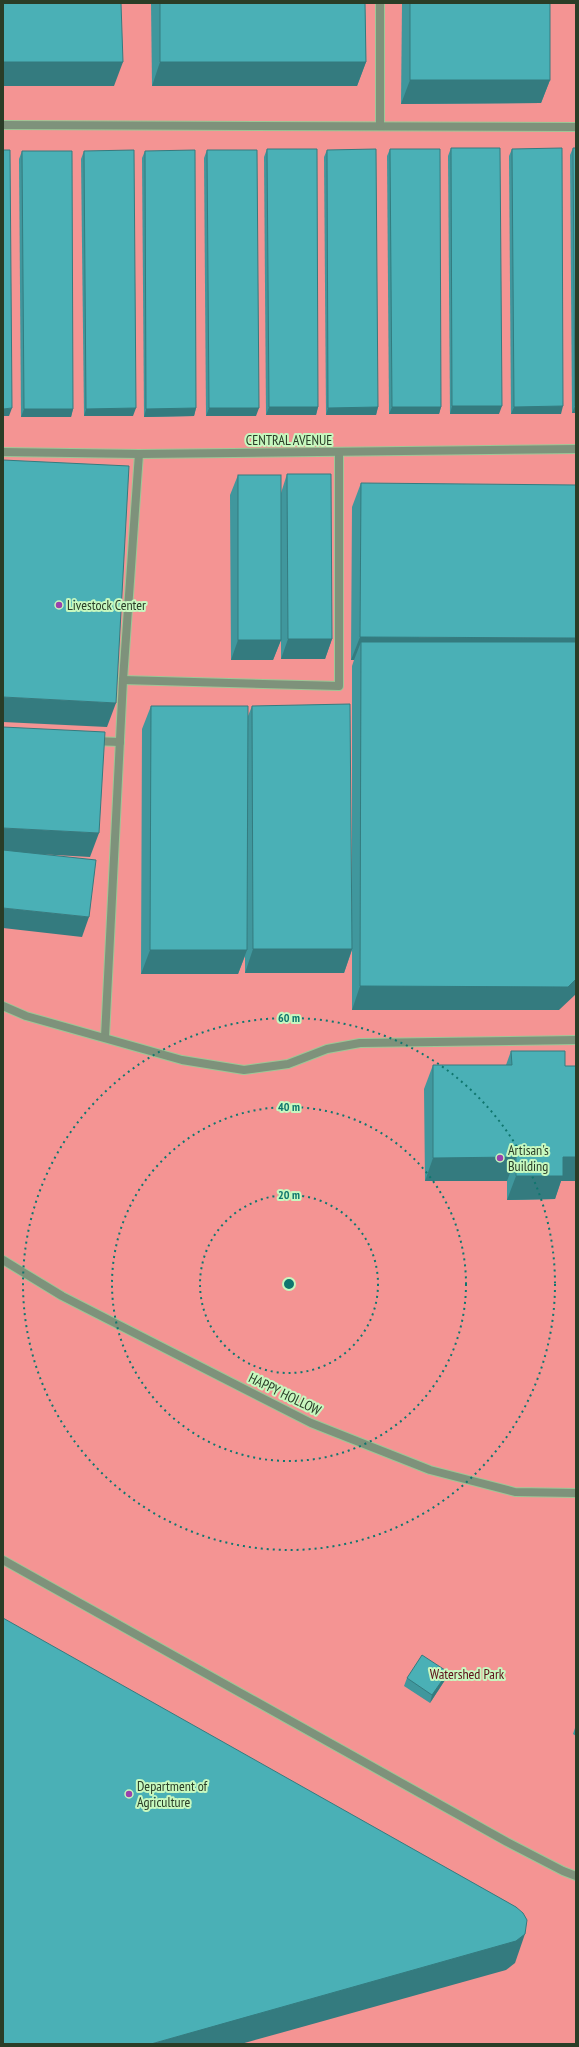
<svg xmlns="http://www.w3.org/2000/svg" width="579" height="2047" font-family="'PT Sans Narrow',sans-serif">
  <rect width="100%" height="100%" fill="#baeab2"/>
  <rect fill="#f49493" x="3" y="3" width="573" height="2041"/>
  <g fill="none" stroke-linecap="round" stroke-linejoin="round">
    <defs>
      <g id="lane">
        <polyline points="3,125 576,127"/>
        <polyline points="380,126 380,3"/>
        <polyline points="123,680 339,686 339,452"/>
        <polyline points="93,741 120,742"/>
        <polyline points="105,1037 123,680 139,454"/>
      </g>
      <g id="street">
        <polyline points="3,452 139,454 576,449"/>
        <polyline points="3,1006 26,1016 182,1060 244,1070 288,1064 327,1049 360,1043 576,1040"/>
        <polyline points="3,1260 62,1296 311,1423 430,1470 515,1492 576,1493"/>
        <polyline points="3,1560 507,1842 563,1871 576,1876"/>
      </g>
    </defs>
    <use href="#lane" stroke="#9dc796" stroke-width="10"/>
    <use href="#street" stroke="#9dc796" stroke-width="10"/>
    <use href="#lane" stroke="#7e927b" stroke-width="8"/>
    <use href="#street" stroke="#7e927b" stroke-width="8"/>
  </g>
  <g fill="#40979d">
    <polygon points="151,3 365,3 366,62 357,86 152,86"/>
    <polygon points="402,3 550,3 550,80 541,103 401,104"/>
    <polygon points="451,148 499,414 450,414 448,156"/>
    <polygon points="573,148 576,413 572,413 570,155"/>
    <polygon points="267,149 318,407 316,415 266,415 264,157"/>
    <polygon points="390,149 441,407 439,414 389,414 387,156"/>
    <polygon points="512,149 561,414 511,414 509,156"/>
    <polygon points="207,150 256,416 206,416 204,158"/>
    <polygon points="327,150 378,407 376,415 326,415 324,157"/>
    <polygon points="22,151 73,409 71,417 21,417 19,159"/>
    <polygon points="84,151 133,416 84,416 81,159"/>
    <polygon points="145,151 196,408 194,416 144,417 142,158"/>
    <polygon points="287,474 332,639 325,659 281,659 281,640 273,660 231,660 230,495 238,475 281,493"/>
    <polygon points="361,483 559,1010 352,1010 352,950 344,973 245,973 245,956 238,974 141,974 142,729 151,706 248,716 252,706 352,910 352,666 354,660 351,660 352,507"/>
    <polygon points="511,1051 565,1066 576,1066 576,1181 561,1181 555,1199 507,1200 507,1181 425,1181 424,1089 433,1065 506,1065"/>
    <polygon points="448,1672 445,1680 430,1703 404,1686 407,1678"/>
    <polygon points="576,1725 576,1736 573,1734"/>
  </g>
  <g fill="#347b7f">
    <polygon points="3,62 123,62 114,86 3,86"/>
    <polygon points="160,62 366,62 357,86 152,86"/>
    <polygon points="410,80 550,80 541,103 401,104"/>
    <polygon points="452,406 502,406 499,414 450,414"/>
    <polygon points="563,406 561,414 511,414 514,407"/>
    <polygon points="575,406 576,406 576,413 572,413"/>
    <polygon points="269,407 318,407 316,415 266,415"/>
    <polygon points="378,407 376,415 326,415 328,408"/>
    <polygon points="392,407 441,407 439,414 389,414"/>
    <polygon points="12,408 9,416 3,416 3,409"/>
    <polygon points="136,408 133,416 84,416 86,409"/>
    <polygon points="196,408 194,416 144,417 146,409"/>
    <polygon points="209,408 259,408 256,416 206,416"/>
    <polygon points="24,409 73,409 71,417 21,417"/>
    <polygon points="360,637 576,638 576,662 361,642 354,660 351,660"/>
    <polygon points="288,639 332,639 325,659 281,659"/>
    <polygon points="238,640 281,640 273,660 231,660"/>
    <polygon points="3,697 116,703 107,727 3,722"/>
    <polygon points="3,828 99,833 90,857 3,852"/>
    <polygon points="3,908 89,917 82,937 3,928"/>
    <polygon points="253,949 352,949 344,973 245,973"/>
    <polygon points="150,950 247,950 238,974 141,974"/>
    <polygon points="576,979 576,994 559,1010 352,1010 360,986"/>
    <polygon points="516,1157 507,1181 425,1181 433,1158"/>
    <polygon points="563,1157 576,1157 576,1181 561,1181 555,1199 507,1200 516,1176"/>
    <polygon points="448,1672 445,1680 430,1703 432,1695"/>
    <polygon points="525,1934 515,1963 506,1970 241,2044 151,2044"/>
  </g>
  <g fill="#4ab0b6" stroke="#347b7f">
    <polygon points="3,3 121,3 123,62 3,62"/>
    <polygon points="160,3 365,3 366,62 160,62"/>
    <rect x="410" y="3" width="140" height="77"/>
    <polygon points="451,148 500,148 502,406 452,406"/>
    <polygon points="562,148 563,406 514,407 512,149"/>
    <polygon points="573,148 576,148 576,406 575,406"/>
    <polygon points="267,149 317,149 318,407 269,407"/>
    <polygon points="376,149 378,407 328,408 327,150"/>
    <polygon points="390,149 440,149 441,407 392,407"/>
    <polygon points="3,150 10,150 12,408 3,409"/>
    <polygon points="134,150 136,408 86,409 84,151"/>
    <polygon points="195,150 196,408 146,409 145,151"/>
    <polygon points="207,150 257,150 259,408 209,408"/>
    <polygon points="22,151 72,151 73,409 24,409"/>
    <polygon points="3,460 129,466 116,703 3,697"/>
    <polygon points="287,474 331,474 332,639 288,639"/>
    <rect x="238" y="475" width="43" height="165"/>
    <polygon points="361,483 576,485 576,638 360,637"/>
    <polygon points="361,642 576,642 576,979 568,987 360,986"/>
    <polygon points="350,704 352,949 253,949 252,706"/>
    <polygon points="151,706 248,706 247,950 150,950"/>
    <polygon points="3,727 105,732 99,833 3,828"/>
    <polygon points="3,850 96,860 89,917 3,908"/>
    <polygon points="511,1051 565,1051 565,1066 576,1066 576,1157 563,1157 563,1176 516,1176 516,1157 433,1158 433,1065 512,1065"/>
    <polygon points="3,1618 516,1907 523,1913 527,1920 525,1934 516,1941 151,2044 3,2044"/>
    <polygon points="422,1655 448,1672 432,1695 407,1678"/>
  </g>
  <g fill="none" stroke="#0f766e" stroke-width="2" stroke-dasharray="2 4">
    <circle cx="289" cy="1284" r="89"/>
    <circle cx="289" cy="1284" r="177"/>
    <circle cx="289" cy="1284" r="266"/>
  </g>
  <g fill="#9b41ac" stroke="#c7f8bf" stroke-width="1.5">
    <circle cx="59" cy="605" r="4"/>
    <circle cx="500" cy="1158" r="4"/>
    <circle cx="129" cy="1794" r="4"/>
  </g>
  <g text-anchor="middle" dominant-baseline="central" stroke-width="4" stroke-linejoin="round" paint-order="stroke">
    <g font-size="14" fill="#2a3d27" stroke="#c7f8bf">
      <text x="289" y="440">CENTRAL AVENUE</text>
      <text transform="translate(285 1394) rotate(26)">HAPPY HOLLOW</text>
    </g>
    <g font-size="14" fill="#2a3d27" stroke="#c7f8bf" text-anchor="start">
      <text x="67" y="605">Livestock Center</text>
      <text x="508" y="1150">Artisan's<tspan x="508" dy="16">Building</tspan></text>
      <text x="137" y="1786">Department of<tspan x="137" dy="16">Agriculture</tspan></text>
    </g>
    <g font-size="14" fill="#5d0d16" stroke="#c7f8bf">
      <text x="467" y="1674">Watershed Park</text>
    </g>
  </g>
  <circle cx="289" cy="1284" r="6" fill="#0f766e" stroke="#c7f8bf" stroke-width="2"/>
  <g font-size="12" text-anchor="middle" font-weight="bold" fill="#0f766e" stroke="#c7f8bf" stroke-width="4" stroke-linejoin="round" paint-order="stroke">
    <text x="289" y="1022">60 m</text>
    <text x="289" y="1111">40 m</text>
    <text x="289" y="1199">20 m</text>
  </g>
  <rect width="579" height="2047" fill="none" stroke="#2a3d27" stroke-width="8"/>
</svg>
